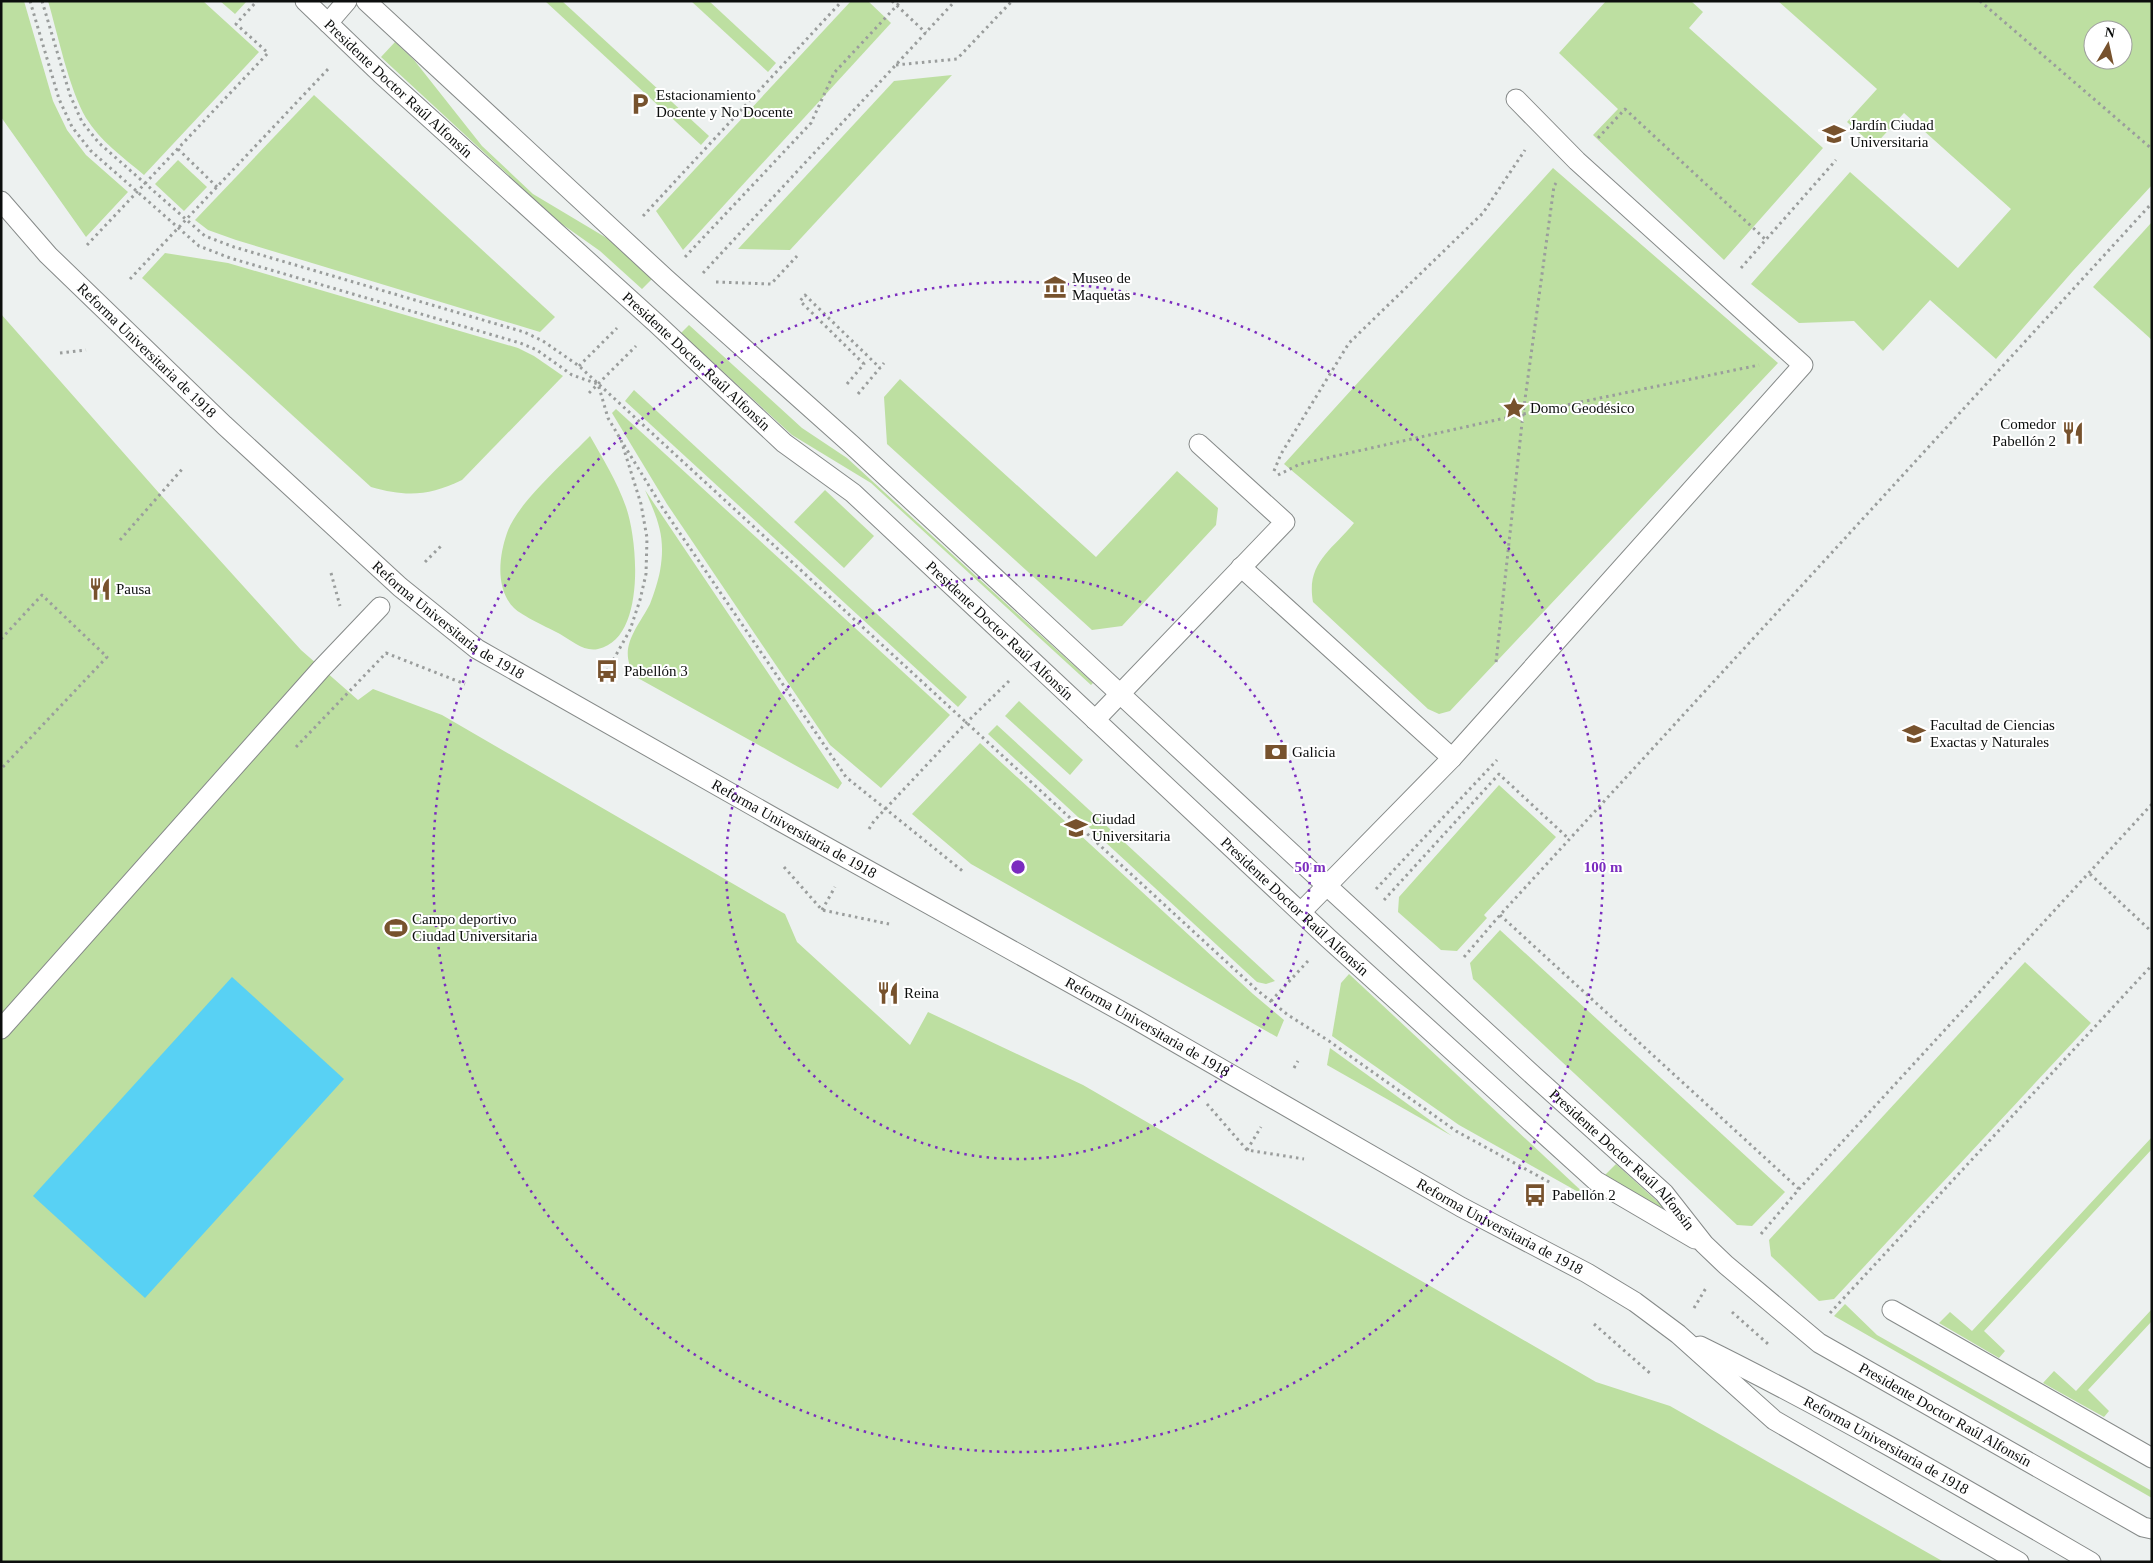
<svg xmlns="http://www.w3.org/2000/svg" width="2153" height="1563" font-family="Georgia,serif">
  <rect width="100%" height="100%" fill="#edf1f0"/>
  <g fill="#bddfa1" fill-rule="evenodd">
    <polygon points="1,1 24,1 53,101 67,130 86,155 128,192 86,237 1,117"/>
    <path d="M48 1H203L259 52 144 175C124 158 100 141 86 118 69 89 58 35 48 1Z"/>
    <polygon points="220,1 247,1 235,14"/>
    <polygon points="545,1 562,1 709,136 701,145"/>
    <polygon points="691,1 709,1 776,63 768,72"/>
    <polygon points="851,1 868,1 891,23 683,250 656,211"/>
    <polygon points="1606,1 1691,1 1703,12 1689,28 1823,148 1724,260 1593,135 1618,109 1559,53"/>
    <path d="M1778 1H2152V185L2073 271 1996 359 1930 300 1883 351 1854 321 1799 323 1751 284 1850 172 1958 268 2011 209 1904 113 1874 146 1847 122 1877 89ZM2093 30H2123V60H2093Z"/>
    <polygon points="395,42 414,60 482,146 533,194 610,240 652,279 642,289 600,251 559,222 381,57"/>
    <polygon points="952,75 790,250 738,249 894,81"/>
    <polygon points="314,95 555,317 540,332 236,240 208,230 195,220"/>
    <polygon points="178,160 207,187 184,211 155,184"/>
    <path d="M1553 168 1778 363 1450 711 1439 714 1428 709 1313 602C1306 563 1331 551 1354 523L1284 464Z"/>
    <polygon points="2152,222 2152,340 2093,287"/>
    <path d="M165 253 228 263 518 348 534 356 563 376 462 480C429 496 406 497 371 487L142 278Z"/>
    <polygon points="1,314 159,493 301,650 358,700 373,689 442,715 785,914 797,942 910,1045 928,1012 1083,1085 1596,1382 1670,1406 1944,1562 1,1562"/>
    <polygon points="689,325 802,428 847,458 1093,683 1091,685 871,483 792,435 681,333"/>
    <polygon points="900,379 1096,557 1177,471 1218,508 1216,525 1122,626 1092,630 887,444 884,397"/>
    <polygon points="634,390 967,697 958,707 625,401"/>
    <polygon points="616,409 950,715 881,788 830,745 667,504 612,413"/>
    <path d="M590 436C603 459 617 481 626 507 638 541 646 639 598 649 584 652 572 641 560 634 549 628 522 616 514 608 495 589 499 556 507 533 517 503 567 460 590 436Z"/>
    <path d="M645 490 842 783 838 789 636 677C616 649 637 629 650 604 654 594 658 581 660 571 666 537 658 520 645 490Z"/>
    <polygon points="825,490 874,536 844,568 794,522"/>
    <polygon points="1019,701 1083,760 1070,775 1005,716"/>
    <polygon points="997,725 1275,981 1266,984 1257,982 988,734"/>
    <polygon points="980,743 1253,994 1284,1020 1277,1037 971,864 912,814"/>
    <polygon points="1499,785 1556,837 1484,915 1487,918 1457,951 1441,950 1398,912 1399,897"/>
    <polygon points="1500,930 1785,1192 1752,1226 1737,1225 1473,979 1470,963"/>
    <polygon points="2025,962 2091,1023 1834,1299 1819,1301 1771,1256 1769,1240"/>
    <polygon points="1349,974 1589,1198 1459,1125 1332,1036 1341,983"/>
    <polygon points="1330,1048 1452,1136 1327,1065"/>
    <polygon points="2152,1137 2152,1149 1984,1331 2005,1351 1999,1358 1939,1323 1950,1312 1972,1331"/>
    <polygon points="1616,1164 1670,1213 1604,1176"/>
    <polygon points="1845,1304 1877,1335 2152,1491 2152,1498 1834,1316"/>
    <polygon points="2152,1309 2152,1321 2088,1390 2109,1411 2104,1417 2043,1383 2054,1371 2076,1391"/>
  </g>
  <polygon fill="#58d1f4" points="232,977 344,1079 145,1298 33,1196"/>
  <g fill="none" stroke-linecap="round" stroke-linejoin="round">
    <defs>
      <g id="lane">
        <path id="s1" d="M305 1 381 74 657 324 784 443 853 493 1329 939 1596 1181 1695 1239"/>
        <path id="s2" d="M366 1 665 278 852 445 1326 885 1535 1077 1664 1193 1704 1244 1726 1265 1819 1343 2143 1527 2152 1529"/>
        <polyline points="328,23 347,1"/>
        <path id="s3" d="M1 201 48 255 224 425 400 587 477 649 778 820 1135 1019 1461 1207 1587 1273 1635 1302 1678 1334 1774 1420 2019 1562"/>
        <polyline points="1241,567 1452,758"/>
        <polyline points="1095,720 1285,522 1199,444"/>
        <polyline points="1301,912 1452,758 1803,365 1577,161 1516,99"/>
        <polyline points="1,1029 321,669 380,607"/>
        <polyline points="1892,1310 2152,1458"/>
        <path id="s4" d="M1700 1346C1834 1412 1962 1487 2091 1562"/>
      </g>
    </defs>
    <use href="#lane" stroke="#868a89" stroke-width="21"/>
    <g stroke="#9a9d9c" stroke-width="3" stroke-dasharray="2.5 4" stroke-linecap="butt">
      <polyline points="30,1 59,99 72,127 91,151 199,246 230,258 520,343 537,350 572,375 598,384 608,418 621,440 641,504 647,538 646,574 640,600 630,630 607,671"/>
      <polyline points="42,1 70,95 82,122 99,143 205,236 234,247 524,332 543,341 579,366 1257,990 1288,1015 1329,1041 1456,1131 1551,1183"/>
      <polyline points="892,1 926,33"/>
      <polyline points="1980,1 2152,149"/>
      <polyline points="896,65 957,59 1012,1"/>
      <polyline points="1598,138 1625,109 1765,239"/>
      <polyline points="178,149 217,187"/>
      <polyline points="643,216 842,1"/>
      <polyline points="87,245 268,53 236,24 257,1"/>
      <polyline points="685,257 811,123 834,73 901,1"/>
      <polyline points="1741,268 1836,160"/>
      <polyline points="703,273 955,1"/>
      <polyline points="130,279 330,67"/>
      <polyline points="716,282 771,284 797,256"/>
      <polyline points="60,353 86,350"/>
      <polyline points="579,366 617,328"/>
      <polyline points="847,384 864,364 800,301 805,295 880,368"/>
      <polyline points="589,393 636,346"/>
      <polyline points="858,394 884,363"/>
      <polyline points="624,445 662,507 846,777 965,873"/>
      <polyline points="1274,471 1281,454 1349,343 1483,213 1525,150"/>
      <polyline points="1278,475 1300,464 1523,414 1759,365"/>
      <polyline points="120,540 184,467"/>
      <polyline points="425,562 442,545"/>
      <polyline points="331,573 340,606"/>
      <polyline points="1,639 42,595 107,657 1,769"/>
      <polyline points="1496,662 1523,414 1554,186 1556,183"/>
      <polyline points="296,747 386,653 465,684"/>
      <polyline points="869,829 874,821 966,723 1009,681"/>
      <polyline points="784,867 822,910 889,924"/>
      <polyline points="2090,874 2152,932"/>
      <polyline points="1376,889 1497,760"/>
      <polyline points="1384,900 1499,774 1569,839"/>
      <polyline points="822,910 835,887"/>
      <polyline points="1500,915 1799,1189"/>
      <polyline points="1464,957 1500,915 2152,203"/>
      <polyline points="1271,1001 1308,961"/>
      <polyline points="1294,1068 1298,1061"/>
      <polyline points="1207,1104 1247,1150 1304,1159"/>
      <polyline points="1247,1150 1261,1127"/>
      <polyline points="1761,1234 1799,1189 2152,804"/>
      <polyline points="1694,1308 1706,1288"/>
      <polyline points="1732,1312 1768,1344"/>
      <polyline points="1830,1313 2152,965"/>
      <polyline points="1594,1324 1652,1375"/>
    </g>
    <use href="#lane" stroke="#fff" stroke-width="19"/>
  </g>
  <g fill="none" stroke="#7b2cbf" stroke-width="2.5" stroke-dasharray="2.5 5">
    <circle cx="1018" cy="867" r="292"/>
    <circle cx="1018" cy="867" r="585"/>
  </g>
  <defs>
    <symbol id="parking-bare" viewBox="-9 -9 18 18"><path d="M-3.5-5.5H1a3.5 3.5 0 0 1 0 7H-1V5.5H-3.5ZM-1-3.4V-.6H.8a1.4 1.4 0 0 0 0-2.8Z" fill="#77522d" stroke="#fff" stroke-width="2.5" paint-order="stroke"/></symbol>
    <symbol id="school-bare" viewBox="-9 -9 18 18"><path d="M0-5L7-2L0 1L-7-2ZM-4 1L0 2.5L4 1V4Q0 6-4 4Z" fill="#77522d" stroke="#fff" stroke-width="2.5" paint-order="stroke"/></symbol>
    <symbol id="museum-bare" viewBox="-9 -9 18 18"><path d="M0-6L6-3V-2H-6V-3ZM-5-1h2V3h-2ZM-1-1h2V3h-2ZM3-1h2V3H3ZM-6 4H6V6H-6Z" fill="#77522d" stroke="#fff" stroke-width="2.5" paint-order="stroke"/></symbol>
    <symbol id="sight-bare" viewBox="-9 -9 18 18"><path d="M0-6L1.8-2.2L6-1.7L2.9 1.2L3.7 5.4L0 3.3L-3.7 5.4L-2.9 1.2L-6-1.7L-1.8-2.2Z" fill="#77522d" stroke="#fff" stroke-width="2.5" paint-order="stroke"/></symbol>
    <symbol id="restaurant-bare" viewBox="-9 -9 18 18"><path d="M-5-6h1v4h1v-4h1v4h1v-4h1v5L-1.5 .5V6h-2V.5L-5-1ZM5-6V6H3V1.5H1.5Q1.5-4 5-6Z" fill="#77522d" stroke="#fff" stroke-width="2.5" paint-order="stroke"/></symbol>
    <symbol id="bus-bare" viewBox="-9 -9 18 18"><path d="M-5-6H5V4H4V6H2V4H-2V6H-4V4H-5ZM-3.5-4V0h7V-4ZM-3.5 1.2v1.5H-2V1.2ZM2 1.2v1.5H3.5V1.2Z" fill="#77522d" stroke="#fff" stroke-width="2.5" paint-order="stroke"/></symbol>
    <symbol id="university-bare" viewBox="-9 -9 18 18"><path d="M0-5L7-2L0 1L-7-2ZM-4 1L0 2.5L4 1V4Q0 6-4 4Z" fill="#77522d" stroke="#fff" stroke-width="2.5" paint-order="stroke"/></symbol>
    <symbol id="bank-bare" viewBox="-9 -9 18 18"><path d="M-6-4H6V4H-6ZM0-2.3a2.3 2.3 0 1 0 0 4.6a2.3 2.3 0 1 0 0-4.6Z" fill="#77522d" stroke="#fff" stroke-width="2.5" paint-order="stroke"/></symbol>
    <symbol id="stadium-bare" viewBox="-9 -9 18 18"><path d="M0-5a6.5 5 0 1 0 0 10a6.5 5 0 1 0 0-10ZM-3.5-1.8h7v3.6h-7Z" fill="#77522d" stroke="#fff" stroke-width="2.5" paint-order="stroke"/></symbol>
  </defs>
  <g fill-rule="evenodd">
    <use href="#parking-bare" x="624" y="88" width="32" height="32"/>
    <use href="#school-bare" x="1818" y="118" width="32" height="32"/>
    <use href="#museum-bare" x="1039" y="271" width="32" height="32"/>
    <use href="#sight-bare" x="1498" y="392" width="32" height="32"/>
    <use href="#restaurant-bare" x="2057" y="417" width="32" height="32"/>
    <use href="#restaurant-bare" x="84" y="573" width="32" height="32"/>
    <use href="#bus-bare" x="591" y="655" width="32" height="32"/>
    <use href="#university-bare" x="1898" y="718" width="32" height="32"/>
    <use href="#bank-bare" x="1260" y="736" width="32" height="32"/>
    <use href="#university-bare" x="1060" y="812" width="32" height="32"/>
    <use href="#stadium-bare" x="380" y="912" width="32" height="32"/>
    <use href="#restaurant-bare" x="872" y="977" width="32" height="32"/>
    <use href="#bus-bare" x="1519" y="1179" width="32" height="32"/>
  </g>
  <g text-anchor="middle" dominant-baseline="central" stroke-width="4" stroke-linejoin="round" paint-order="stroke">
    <g font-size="15" fill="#0c0e0d" stroke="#fff">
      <text stroke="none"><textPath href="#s1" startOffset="128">Presidente Doctor Raúl Alfonsín</textPath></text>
      <text stroke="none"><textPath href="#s3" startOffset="209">Reforma Universitaria de 1918</textPath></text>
      <text stroke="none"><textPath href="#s1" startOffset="532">Presidente Doctor Raúl Alfonsín</textPath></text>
      <text stroke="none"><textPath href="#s3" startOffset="614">Reforma Universitaria de 1918</textPath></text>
      <text stroke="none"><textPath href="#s1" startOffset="938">Presidente Doctor Raúl Alfonsín</textPath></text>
      <text stroke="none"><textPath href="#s3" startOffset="1019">Reforma Universitaria de 1918</textPath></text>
      <text stroke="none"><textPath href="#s1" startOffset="1342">Presidente Doctor Raúl Alfonsín</textPath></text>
      <text stroke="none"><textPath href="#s3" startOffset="1424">Reforma Universitaria de 1918</textPath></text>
      <text stroke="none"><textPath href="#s2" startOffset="1709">Presidente Doctor Raúl Alfonsín</textPath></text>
      <text stroke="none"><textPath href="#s3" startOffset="1829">Reforma Universitaria de 1918</textPath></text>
      <text stroke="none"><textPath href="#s2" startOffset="2124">Presidente Doctor Raúl Alfonsín</textPath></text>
      <text stroke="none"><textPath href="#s4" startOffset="211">Reforma Universitaria de 1918</textPath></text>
    </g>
    <g font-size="15" fill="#0c0e0d" stroke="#fff" text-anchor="start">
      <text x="656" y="95">Estacionamiento<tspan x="656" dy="17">Docente y No Docente</tspan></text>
      <text x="1850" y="125">Jardín Ciudad<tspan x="1850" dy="17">Universitaria</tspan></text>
      <text x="1072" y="278">Museo de<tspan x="1072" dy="17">Maquetas</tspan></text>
      <text x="1530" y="408">Domo Geodésico</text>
      <text x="2056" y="424" text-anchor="end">Comedor<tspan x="2056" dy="17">Pabellón 2</tspan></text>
      <text x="116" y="589">Pausa</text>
      <text x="624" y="671">Pabellón 3</text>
      <text x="1930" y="725">Facultad de Ciencias<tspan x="1930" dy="17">Exactas y Naturales</tspan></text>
      <text x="1292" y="752">Galicia</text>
      <text x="1092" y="819">Ciudad<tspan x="1092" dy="17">Universitaria</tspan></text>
      <text x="412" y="919">Campo deportivo<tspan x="412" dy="17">Ciudad Universitaria</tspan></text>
      <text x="904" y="993">Reina</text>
      <text x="1552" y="1195">Pabellón 2</text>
    </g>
  </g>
  <circle cx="1018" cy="867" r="8" fill="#7b2cbf" stroke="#fff" stroke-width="2.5"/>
  <g font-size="15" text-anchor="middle" font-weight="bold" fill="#7b2cbf" stroke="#fff" stroke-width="4" stroke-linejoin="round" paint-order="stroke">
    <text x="1310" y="872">50 m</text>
    <text x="1603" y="872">100 m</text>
  </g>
  <rect width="2153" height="1563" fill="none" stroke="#0c0e0d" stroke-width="5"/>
  <g transform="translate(2108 45) rotate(9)"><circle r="24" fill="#ffffff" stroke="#9e9f9e"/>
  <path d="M0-4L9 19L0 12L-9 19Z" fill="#77522d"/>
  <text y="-8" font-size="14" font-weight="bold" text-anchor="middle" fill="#0c0e0d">N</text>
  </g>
</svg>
